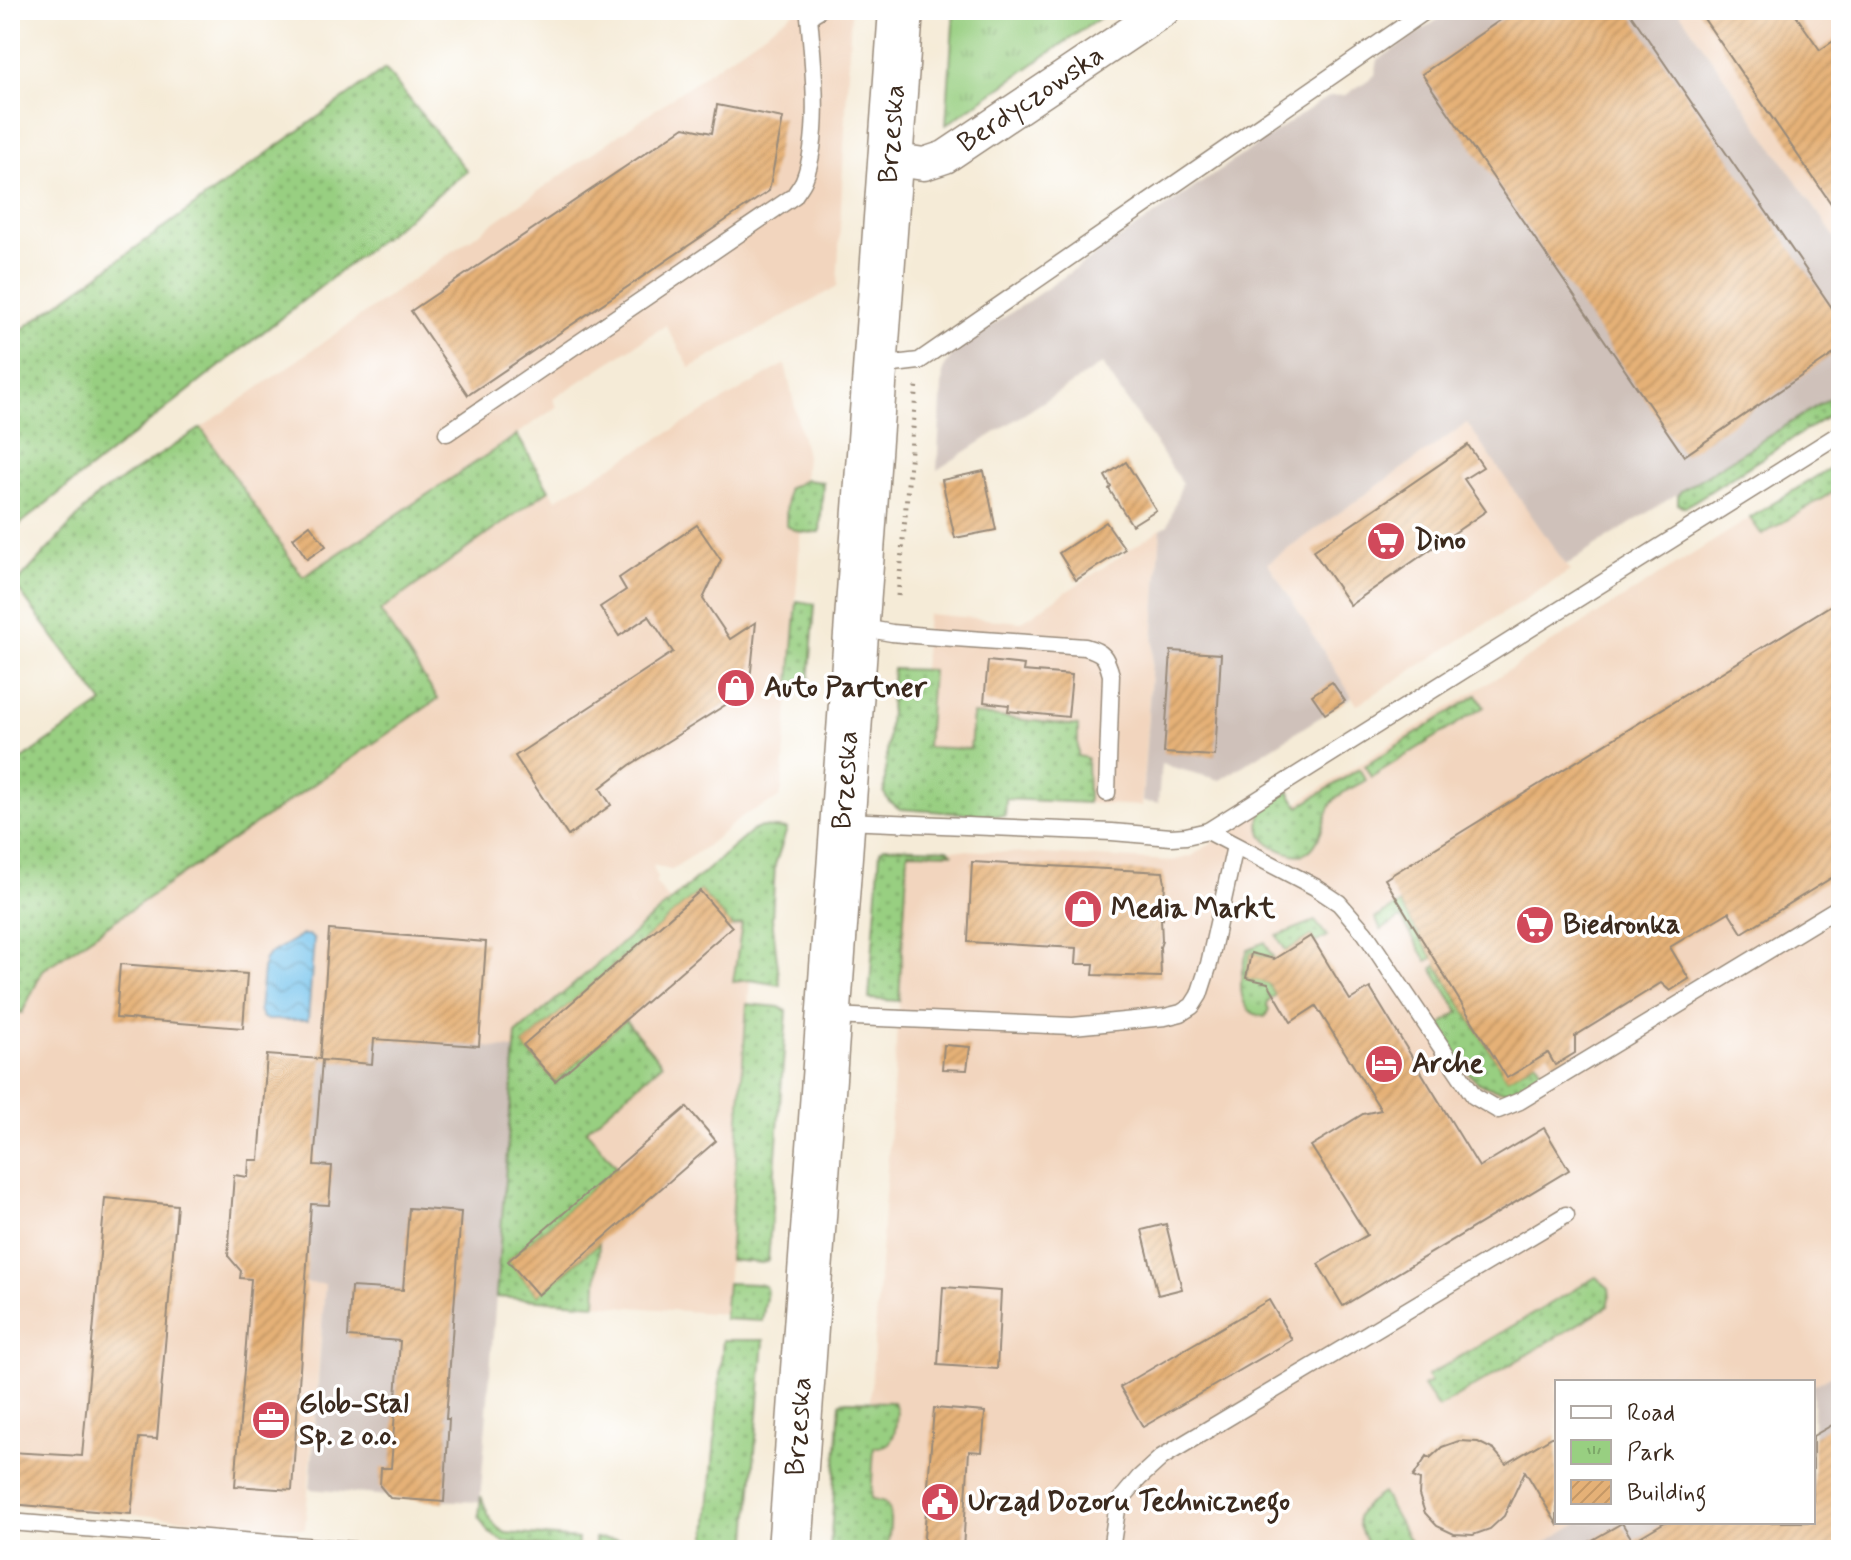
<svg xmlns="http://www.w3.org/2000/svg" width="1851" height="1560" font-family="Mynerve,sans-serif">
  <defs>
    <pattern id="grass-dots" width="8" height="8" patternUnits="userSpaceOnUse" patternTransform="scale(2)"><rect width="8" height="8" fill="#98cf81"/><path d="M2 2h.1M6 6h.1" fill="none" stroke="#7da869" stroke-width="1.8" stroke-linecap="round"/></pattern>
    <pattern id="park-tufts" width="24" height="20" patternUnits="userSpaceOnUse" patternTransform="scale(2)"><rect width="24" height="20" fill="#98cf81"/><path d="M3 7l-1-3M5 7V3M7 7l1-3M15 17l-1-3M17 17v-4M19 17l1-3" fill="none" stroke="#7da869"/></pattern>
    <pattern id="water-waves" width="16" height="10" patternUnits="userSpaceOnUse" patternTransform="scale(2)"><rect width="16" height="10" fill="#70c1ec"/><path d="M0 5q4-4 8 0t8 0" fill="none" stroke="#5d9dbf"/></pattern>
    <pattern id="building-hatch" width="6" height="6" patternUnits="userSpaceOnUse" patternTransform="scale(2)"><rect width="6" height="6" fill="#e5b177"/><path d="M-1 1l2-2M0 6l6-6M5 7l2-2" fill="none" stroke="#c59866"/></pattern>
  </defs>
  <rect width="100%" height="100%" fill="#fff"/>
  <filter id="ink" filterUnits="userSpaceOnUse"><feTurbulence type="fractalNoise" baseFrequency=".0125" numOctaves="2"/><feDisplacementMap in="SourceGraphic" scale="16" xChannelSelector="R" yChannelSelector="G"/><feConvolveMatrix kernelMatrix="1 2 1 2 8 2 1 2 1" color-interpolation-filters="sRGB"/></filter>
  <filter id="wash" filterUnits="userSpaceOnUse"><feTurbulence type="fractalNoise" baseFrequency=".006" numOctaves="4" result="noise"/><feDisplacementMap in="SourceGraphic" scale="32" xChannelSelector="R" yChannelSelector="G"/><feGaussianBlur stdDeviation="1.8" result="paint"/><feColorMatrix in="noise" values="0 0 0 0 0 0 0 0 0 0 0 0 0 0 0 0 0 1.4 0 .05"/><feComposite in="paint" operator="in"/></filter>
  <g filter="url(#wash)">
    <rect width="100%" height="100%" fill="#f5ebd7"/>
    <g fill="#f2d5be">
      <polygon points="797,10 851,10 837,287 690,368 666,325 553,399 557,407 303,577 201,428"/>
      <polygon points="1678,10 1841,10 1841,246"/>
      <polygon points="785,364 806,456 782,790 780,797 774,801 744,815 705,847 671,870 653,865 657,879 655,882 669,900 752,831 750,980 725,1314 496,1297 515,1050 322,1035 322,1059 306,1282 325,1284 305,1529 10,1504 10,1010 23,1013 42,971 437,698 380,611 549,490 556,499"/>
      <polygon points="1468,422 1570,571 1357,705 1268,563"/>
      <polygon points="1841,461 1841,1370 1813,1386 1813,1382 1557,1382 1557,1522 1580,1522 1532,1550 859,1550 894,1076 908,847 1172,861 1192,856 1289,791 1297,803"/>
      <polygon points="1161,529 1141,806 914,794 927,614 1021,622"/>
    </g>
    <g fill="#cfc1ba">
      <polygon points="1452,10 1678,10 1841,246 1841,400 1687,496 1675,495 1566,565 1467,423 1268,563 1352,697 1345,701 1332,682 1312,695 1325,714 1220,780 1161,764 1158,803 1142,802 1161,529 1168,525 1182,483 1102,364 937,470 943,370 955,351 1321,101 1331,96 1346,95 1375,75 1378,60"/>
      <polygon points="322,1035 515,1049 480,1502 389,1498 388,1496 310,1489 325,1284 306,1283 322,1060 320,1059"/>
      <polygon points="1841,1370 1841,1550 1532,1550 1580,1522 1813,1522 1813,1386"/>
    </g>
    <g fill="url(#grass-dots)" stroke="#6a7c50" stroke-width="2">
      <polygon points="385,69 467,171 10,532 10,338"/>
      <polygon points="1841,391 1841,408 1685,507 1678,504 1678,495 1681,491"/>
      <polygon points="201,428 303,577 517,435 549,490 380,611 438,699 43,970 22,1013 10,1010 10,768 103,703 15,585 98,495"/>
      <polygon points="1841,461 1841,487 1762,535 1750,518"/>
      <path d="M805 480 823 482 820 532C807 533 796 533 786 525L787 489Z"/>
      <polygon points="797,601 815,604 809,684 790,683"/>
      <polygon points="893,669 932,670 927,747 970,749 973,714 1078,726 1078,756 1087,758 1088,803 1006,799 1005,816 900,809 888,800 884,793"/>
      <polygon points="1477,695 1484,707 1371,777 1365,766"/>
      <path d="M1359 769 1366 780C1357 786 1341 792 1334 800 1323 815 1323 846 1304 854 1297 856 1292 854 1286 852 1270 846 1254 835 1261 816 1265 804 1279 798 1289 791L1299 807Z"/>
      <polygon points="761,827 787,829 775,865 772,918 780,985 750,980 733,982 742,924 732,927 700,891 523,1045 555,1081 625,1020 662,1064 586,1130 617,1167 508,1261 538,1295 599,1243 596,1304 496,1297 516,1034 752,831"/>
      <polygon points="884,847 948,849 952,853 908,852 899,1001 869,999 880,851"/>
      <polygon points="1400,904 1433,958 1427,961 1401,918 1381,930 1375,918"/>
      <polygon points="1315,921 1327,936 1315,943 1311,936 1286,951 1277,936"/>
      <path d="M1265 942 1274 959 1251 953 1246 977 1268 983 1275 995 1268 1002 1267 1006 1269 1009 1265 1017C1232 1013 1240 971 1248 949Z"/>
      <path d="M1437 965 1507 1078 1536 1061 1541 1069C1539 1080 1532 1087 1520 1090 1507 1093 1483 1089 1473 1078 1462 1067 1448 1039 1440 1025L1459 1012 1432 969Z"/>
      <polygon points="747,1004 779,1007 787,1011 768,1261 762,1263 729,1260"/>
      <polygon points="1596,1277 1609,1288 1610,1298 1608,1306 1438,1408 1423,1386 1431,1382 1427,1376"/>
      <polygon points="727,1283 757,1284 765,1286 767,1291 762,1321 724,1319"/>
      <polygon points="723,1340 764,1340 747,1550 595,1550 595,1538 706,1547"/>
      <path d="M844 1401 893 1402C898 1409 897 1413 896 1421 895 1438 891 1448 874 1447L871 1499C874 1499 882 1501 884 1502 895 1510 888 1539 887 1550H830L840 1403Z"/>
      <path d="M1382 1493 1415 1550H1371C1353 1518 1351 1514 1382 1493Z"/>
      <path d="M481 1496C487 1511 490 1526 506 1533L578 1539 577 1550 505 1542 488 1532 479 1517Z"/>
    </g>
    <polygon fill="url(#park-tufts)" stroke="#6a7c50" stroke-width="2" points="954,10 1111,10 946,125"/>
    <polygon fill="url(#water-waves)" stroke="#567685" stroke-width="2" points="302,935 309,935 314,940 308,1020 267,1020 262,1017 259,1010 264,961 268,955"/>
    <g id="blocks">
      <g fill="url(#building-hatch)">
        <polygon points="1515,10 1628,10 1841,321 1841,349 1684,456 1422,74"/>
        <polygon points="1698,10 1792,10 1820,50 1841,36 1841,218"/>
        <polygon points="717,105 783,118 769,191 468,395 411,311 684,127 712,133"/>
        <polygon points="1468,445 1483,467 1464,479 1486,511 1350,605 1313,551"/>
        <polygon points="1126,462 1156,510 1132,525 1109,489 1111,487 1105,476"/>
        <polygon points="984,471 996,530 955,538 942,480"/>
        <polygon points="1106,522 1125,549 1076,580 1059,553"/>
        <polygon points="310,525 326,546 307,559 293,538"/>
        <polygon points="697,525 721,560 703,599 730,639 756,622 751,671 748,680 740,694 730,702 630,765 600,788 611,805 568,836 515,756 673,652 649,616 619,636 600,607 626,590 619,578"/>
        <polygon points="1841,599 1841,872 1742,933 1729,912 1670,947 1689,979 1670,991 1661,983 1575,1036 1575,1053 1555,1065 1548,1053 1507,1078 1385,879"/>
        <polygon points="1171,651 1221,654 1215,756 1164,753"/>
        <polygon points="988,661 1024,665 1023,671 1072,675 1068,717 1008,711 1009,705 984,702"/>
        <polygon points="1332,682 1345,701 1325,714 1312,695"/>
        <polygon points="972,862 1163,872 1165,883 1163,919 1161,918 1162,941 1160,947 1161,977 1093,975 1094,964 1076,964 1077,948 968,942"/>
        <polygon points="700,891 732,927 555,1081 523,1045"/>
        <polygon points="329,930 486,942 479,1046 374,1039 372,1064 322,1060 314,1165 332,1166 329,1205 311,1204 292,1490 235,1486 251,1279 240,1278 241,1271 228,1256 234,1175 248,1177 249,1160 259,1160 267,1055 320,1059"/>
        <polygon points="1311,936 1350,1000 1370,988 1479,1167 1544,1128 1569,1170 1343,1306 1318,1264 1367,1235 1311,1146 1363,1114 1381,1110 1316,1006 1291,1022 1268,983 1246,978 1251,953 1274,959"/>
        <polygon points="120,964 247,974 243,1028 116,1018"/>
        <polygon points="944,1045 970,1047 967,1070 942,1069"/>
        <polygon points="687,1107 716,1141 538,1295 508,1261"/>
        <polygon points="105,1198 177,1205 157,1439 139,1438 131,1514 10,1504 10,1452 82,1456"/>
        <polygon points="409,1208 461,1212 446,1419 449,1419 444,1502 390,1498 380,1486 381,1468 391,1468 400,1341 348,1337 351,1287 403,1290"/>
        <polygon points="1166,1224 1182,1289 1158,1295 1142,1230"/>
        <polygon points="943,1287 1001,1291 997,1369 938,1365"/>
        <polygon points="1269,1300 1292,1340 1143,1427 1120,1387"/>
        <polygon points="934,1408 985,1412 982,1452 969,1451 963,1550 923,1550"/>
        <polygon points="1841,1420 1841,1550 1575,1550 1622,1523 1633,1541 1665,1522 1813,1522 1813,1436"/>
        <polygon points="1557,1434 1557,1524 1525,1471 1504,1516 1490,1529 1473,1535 1454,1534 1437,1526 1425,1513 1419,1495 1420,1480 1413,1477 1427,1456 1430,1458 1442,1447 1459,1441 1478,1442 1494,1450 1506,1464"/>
      </g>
    </g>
  </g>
  <g filter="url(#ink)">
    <use href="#blocks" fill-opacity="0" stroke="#988a7a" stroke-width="2"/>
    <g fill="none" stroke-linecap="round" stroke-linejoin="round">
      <defs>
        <g id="lane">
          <polyline points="877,366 919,361 1427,10"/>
          <path d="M447 433 794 196C797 191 802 185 804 180 822 135 813 64 809 16L819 10"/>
          <path d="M858 627 892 633 926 636 1085 647C1103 652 1106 656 1111 675L1107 793"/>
          <polyline points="844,821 1112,832 1171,837 1186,836 1208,831 1841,433"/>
          <polyline points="1208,831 1315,887 1339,903 1365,933 1474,1096 1498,1110 1520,1101 1841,906"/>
          <polyline points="830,1016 1073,1026 1165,1017 1181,1013 1192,1006 1199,995 1209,964 1235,846"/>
          <polyline points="10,1522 354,1550"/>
          <polyline points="1111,1550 1118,1503 1139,1478 1162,1457 1566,1215"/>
        </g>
        <g id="street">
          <path id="s1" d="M890 159 924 164 945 157 1164 10"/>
        </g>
        <g id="primary">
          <path id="s2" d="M790 1550 901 10"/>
        </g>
      </defs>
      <use href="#lane" stroke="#988a7a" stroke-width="19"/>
      <use href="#street" stroke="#988a7a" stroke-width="35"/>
      <use href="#primary" stroke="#988a7a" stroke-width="47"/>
      <polyline stroke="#988a7a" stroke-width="5" stroke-dasharray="2 6" stroke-linecap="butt" points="898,596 917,383"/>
      <use href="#lane" stroke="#fff" stroke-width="16"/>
      <use href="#street" stroke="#fff" stroke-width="32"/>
      <use href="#primary" stroke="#fff" stroke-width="44"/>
    </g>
  </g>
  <defs>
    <symbol id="supermarket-disc" viewBox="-11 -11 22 22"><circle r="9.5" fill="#d1495b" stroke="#fff"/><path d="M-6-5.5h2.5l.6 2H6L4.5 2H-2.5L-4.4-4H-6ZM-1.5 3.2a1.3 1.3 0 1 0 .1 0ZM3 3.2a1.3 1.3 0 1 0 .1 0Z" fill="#fff"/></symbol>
    <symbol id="shop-disc" viewBox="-11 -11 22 22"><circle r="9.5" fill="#d1495b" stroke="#fff"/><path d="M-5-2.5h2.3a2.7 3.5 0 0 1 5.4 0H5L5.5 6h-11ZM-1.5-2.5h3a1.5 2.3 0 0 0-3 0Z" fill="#fff"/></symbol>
    <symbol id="hotel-disc" viewBox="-11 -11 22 22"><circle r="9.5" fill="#d1495b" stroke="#fff"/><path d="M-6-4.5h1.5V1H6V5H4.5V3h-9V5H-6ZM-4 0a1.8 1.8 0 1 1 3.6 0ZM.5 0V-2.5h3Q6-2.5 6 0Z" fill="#fff"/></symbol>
    <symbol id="office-disc" viewBox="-11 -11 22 22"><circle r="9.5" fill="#d1495b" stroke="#fff"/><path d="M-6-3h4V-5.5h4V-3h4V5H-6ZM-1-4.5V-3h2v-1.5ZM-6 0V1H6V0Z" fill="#fff"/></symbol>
    <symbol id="civic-disc" viewBox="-11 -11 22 22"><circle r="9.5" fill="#d1495b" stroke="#fff"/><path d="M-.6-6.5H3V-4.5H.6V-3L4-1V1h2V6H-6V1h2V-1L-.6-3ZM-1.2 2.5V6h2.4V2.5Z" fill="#fff"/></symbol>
  </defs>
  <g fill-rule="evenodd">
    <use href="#supermarket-disc" x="1364" y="519" width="44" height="44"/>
    <use href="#shop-disc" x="714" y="666" width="44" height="44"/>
    <use href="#shop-disc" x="1061" y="887" width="44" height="44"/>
    <use href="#supermarket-disc" x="1513" y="903" width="44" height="44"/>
    <use href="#hotel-disc" x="1362" y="1042" width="44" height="44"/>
    <use href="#office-disc" x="249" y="1398" width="44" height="44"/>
    <use href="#civic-disc" x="918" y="1480" width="44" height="44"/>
  </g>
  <g text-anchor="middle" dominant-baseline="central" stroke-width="7" stroke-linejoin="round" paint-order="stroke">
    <g font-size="28" fill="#3b2a1e" stroke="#fff">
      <text stroke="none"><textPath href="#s1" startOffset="160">Berdyczowska</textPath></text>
      <text stroke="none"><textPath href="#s2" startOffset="1420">Brzeska</textPath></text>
      <text stroke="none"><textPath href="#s2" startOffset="772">Brzeska</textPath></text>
      <text stroke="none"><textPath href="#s2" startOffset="124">Brzeska</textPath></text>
    </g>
    <g font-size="28" font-weight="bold" fill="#3b2a1e" stroke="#fff" text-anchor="start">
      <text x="1414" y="541">Dino</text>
      <text x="764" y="688">Auto Partner</text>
      <text x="1111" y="909">Media Markt</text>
      <text x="1563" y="925">Biedronka</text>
      <text x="1412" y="1064">Arche</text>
      <text x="299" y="1404">Glob-Stal<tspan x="299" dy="32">Sp. z o.o.</tspan></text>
      <text x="968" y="1502">Urząd Dozoru Technicznego</text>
    </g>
  </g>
  <rect width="1851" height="1560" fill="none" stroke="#fff" stroke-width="40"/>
  <rect x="1555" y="1380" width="260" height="144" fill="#ffffff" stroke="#b1aaa5" stroke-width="2"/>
  <rect x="1571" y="1406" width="40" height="12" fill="#ffffff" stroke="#b1aaa5" stroke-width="2"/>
  <text x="1627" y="1420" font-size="24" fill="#3b2a1e">Road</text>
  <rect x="1571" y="1440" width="40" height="24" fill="url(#park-tufts)" stroke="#b1aaa5" stroke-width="2"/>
  <text x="1627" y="1460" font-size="24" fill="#3b2a1e">Park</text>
  <rect x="1571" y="1480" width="40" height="24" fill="url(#building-hatch)" stroke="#b1aaa5" stroke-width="2"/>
  <text x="1627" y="1500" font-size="24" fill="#3b2a1e">Building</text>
</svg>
